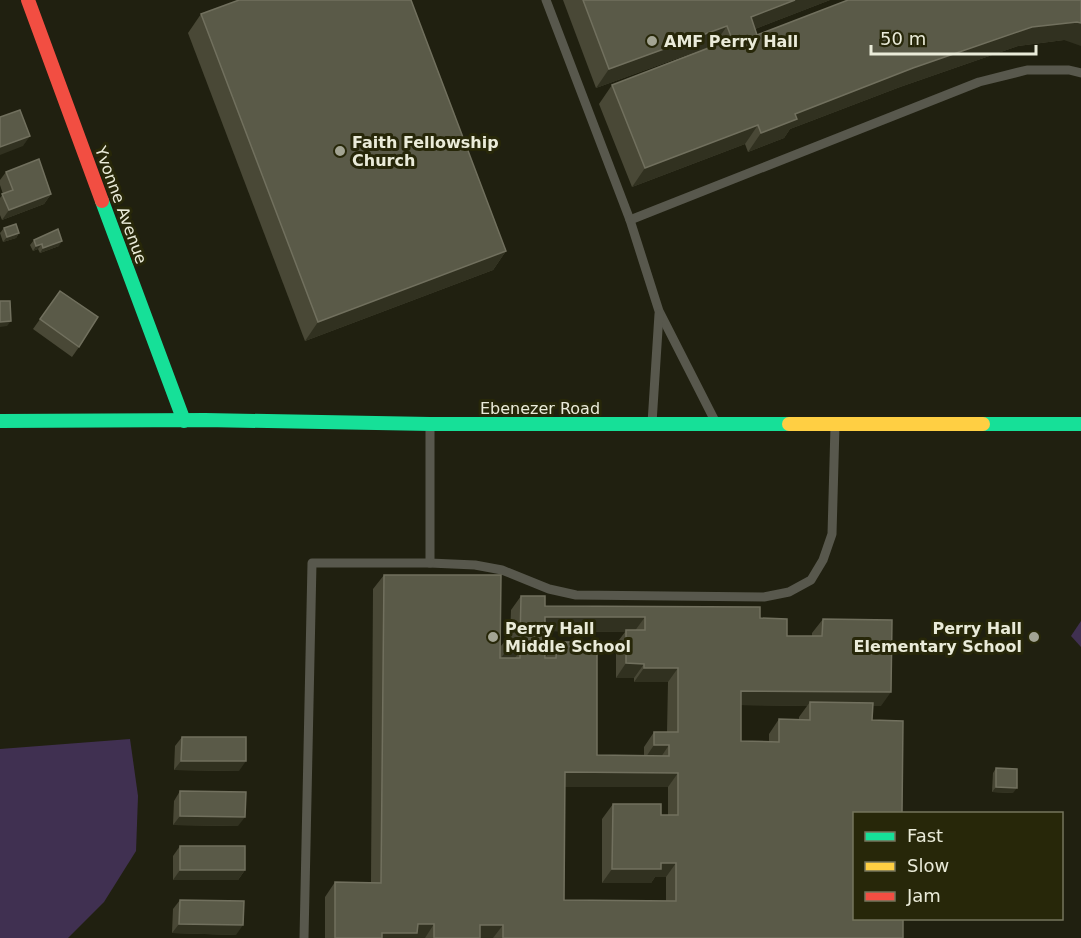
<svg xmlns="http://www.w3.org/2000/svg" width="1081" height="938" font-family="'DejaVu Sans',sans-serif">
  <rect width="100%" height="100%" fill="#202010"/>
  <g fill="#403051">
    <polygon points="1081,621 1081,647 1071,636"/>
    <polygon points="130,739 138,796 136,851 104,902 68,938 0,938 0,749"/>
  </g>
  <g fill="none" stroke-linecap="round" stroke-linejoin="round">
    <g stroke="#58584d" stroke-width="9">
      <polyline points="546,0 630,220"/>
      <polyline points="715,421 659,311 630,220 979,82 1027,70 1069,70 1081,73"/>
      <polyline points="652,423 659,314"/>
      <polyline points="430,427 430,563 475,565 502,570 549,589 576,595 764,597 789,592 811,580 823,560 832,534 835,426"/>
      <polyline points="304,938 312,563 430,563"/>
    </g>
    <g stroke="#16e098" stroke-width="14">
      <polyline points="102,201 184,421"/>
      <polyline points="0,421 205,420 430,424 789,424"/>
      <polyline points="983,424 1081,424"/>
    </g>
    <polyline stroke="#ffcf43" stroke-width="14" points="789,424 983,424"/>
    <polyline stroke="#f24e42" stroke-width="14" points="28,0 102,201"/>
  </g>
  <g fill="#494836" fill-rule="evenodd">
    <polygon points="563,0 830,0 755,29 757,35 1064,40 1018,46 900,87 790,129 784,138 748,152 745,144 632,187 599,104 612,85 714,45 596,88"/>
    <polygon points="201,14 506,251 493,270 305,341 188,33"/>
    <polygon points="6,172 51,194 44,204 2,220 0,215 0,198 3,194 0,185 0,180"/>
    <polygon points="4,228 19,233 16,238 3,242 0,233"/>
    <polygon points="34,240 59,246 40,253 38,249 33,251 30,245"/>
    <polygon points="60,291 79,347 72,357 33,329"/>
    <path d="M384 575 500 647 506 640H510L511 610 521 596 545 606 760 618 787 636H812V633L823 619 881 706H873L855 813 903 938H325V897L335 882H371L373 589ZM545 631 625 632 616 644V678H634V682H668L667 732H654L644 747V756L597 755 557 642 546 656V658H545ZM741 705 807 706 799 717V720L779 719 769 734V742L741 741ZM564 787H668V815H661L613 804 602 819V883H651L655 877H666V901L564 900Z"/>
    <polygon points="182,737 239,771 174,770 175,746"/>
    <polygon points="996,768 1013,793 992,792 993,773"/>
    <polygon points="180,791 238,826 173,825 174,801"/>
    <polygon points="180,846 245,870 238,880 173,880 173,856"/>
    <polygon points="180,900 236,935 172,933 173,909"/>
  </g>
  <g fill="#313120">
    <polygon points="795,0 830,0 737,36 751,17"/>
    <polygon points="1077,22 1081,23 1081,46 1064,40 1018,46 900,87 790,129 784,138 748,152 761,133 795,114 913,68 1032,27"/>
    <polygon points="727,26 714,45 596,88 609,69"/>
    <polygon points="758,125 745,144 632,187 645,168"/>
    <polygon points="30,136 23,146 0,155 0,147"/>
    <polygon points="51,194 44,204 2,220 9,210"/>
    <polygon points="19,233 16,238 3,242 7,237"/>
    <polygon points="62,241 59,246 40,253 43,248"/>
    <polygon points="42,244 38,249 33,251 36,246"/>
    <polygon points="506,251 493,270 305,341 318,322"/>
    <polygon points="11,321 7,326 0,327 0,322"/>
    <polygon points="545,617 645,617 634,632 626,630 625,632 535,631"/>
    <polygon points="506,651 520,651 510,665 496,665"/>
    <polygon points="626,663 644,664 634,678 616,678"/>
    <polygon points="644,668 678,668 668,682 634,682"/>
    <polygon points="741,691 891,692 881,706 810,706 810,702 807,706 731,705"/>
    <polygon points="654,745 669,745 659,760 644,760"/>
    <polygon points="181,761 246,761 239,771 174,770"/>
    <polygon points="565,772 678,773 668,787 554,787"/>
    <polygon points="996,787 1017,788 1013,793 992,792"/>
    <polygon points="180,816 245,817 238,826 173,825"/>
    <polygon points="661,863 676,863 666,877 655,877 651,883 602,883 612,869"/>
    <polygon points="180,870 245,870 238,880 173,880"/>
    <polygon points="179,924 243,925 236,935 172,933"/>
    <polygon points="418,924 434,924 425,938 378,938 382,933"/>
    <polygon points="480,925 503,925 493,938 471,938"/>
  </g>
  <g fill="#5a5a48" stroke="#71705e" stroke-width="1.5" fill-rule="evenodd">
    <polygon points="239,0 411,0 506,251 318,322 201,14"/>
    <polygon points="583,0 795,0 751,17 757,35 848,0 1081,0 1081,23 1077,22 1032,27 913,68 795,114 797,119 761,133 758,125 645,168 612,85 732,39 727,26 609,69"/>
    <polygon points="20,110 30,136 0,147 0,117"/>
    <polygon points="39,159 51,194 9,210 2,194 13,190 6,172"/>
    <polygon points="16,224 19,233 7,237 4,228"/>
    <polygon points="58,229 62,241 43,248 42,244 36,246 34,240"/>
    <polygon points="60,291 98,317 79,347 40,319"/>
    <polygon points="0,301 10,301 11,321 0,322"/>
    <path d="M384 575H501L500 658H520V651H506V640H520L521 596H545V606L760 607V618L787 619V636H822L823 619 892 620 891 692 741 691V741L779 742V719L810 720V702L873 703 872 720 903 721 902 813H855V918H903V938H503V925H480V938H434V924H418L417 933H382V938H335V882L381 883ZM545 617H645V630H626V663L644 664V668H678V732H654V745H669V756L597 755V642H557L556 658H545ZM565 772 678 773V815H661V804H613L612 869H661V863H676V901L564 900Z"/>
    <polygon points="182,737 246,737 246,761 181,761"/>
    <polygon points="996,768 1017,769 1017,788 996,787"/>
    <polygon points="180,791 246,792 245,817 180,816"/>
    <rect x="180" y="846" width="65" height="24"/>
    <polygon points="180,900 244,901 243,925 179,924"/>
  </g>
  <g fill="#a3a493" stroke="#272709" stroke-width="2">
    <circle cx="652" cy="41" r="6"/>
    <circle cx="340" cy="151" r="6"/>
    <circle cx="493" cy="637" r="6"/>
    <circle cx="1034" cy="637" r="6"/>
  </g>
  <g text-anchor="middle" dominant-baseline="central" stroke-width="6" stroke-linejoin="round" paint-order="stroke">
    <g font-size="16" font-weight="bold" fill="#eaebd9" stroke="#272709" text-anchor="start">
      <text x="664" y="41">AMF Perry Hall</text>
      <text x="352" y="142">Faith Fellowship<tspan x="352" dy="18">Church</tspan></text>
      <text x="505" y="628">Perry Hall<tspan x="505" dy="18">Middle School</tspan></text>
      <text x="1022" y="628" text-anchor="end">Perry Hall<tspan x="1022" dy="18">Elementary School</tspan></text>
    </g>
    <g font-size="16" fill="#eaebd9" stroke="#272709">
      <text transform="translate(121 205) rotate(70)">Yvonne Avenue</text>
      <text x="540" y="408">Ebenezer Road</text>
    </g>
  </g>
  <rect x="853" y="812" width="210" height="108" fill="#272709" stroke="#75755c" stroke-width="1.5"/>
  <rect x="865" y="832" width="30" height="9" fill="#16e098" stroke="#75755c" stroke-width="1.5"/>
  <text x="907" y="842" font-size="18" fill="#eaebd9">Fast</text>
  <rect x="865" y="862" width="30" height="9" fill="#ffcf43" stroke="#75755c" stroke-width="1.5"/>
  <text x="907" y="872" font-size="18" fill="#eaebd9">Slow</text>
  <rect x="865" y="892" width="30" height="9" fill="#f24e42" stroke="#75755c" stroke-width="1.5"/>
  <text x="907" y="902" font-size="18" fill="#eaebd9">Jam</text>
  <path d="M871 45v9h165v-9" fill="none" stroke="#eaebd9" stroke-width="3"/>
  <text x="880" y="45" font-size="18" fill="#eaebd9" stroke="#272709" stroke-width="4.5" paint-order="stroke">50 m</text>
</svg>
